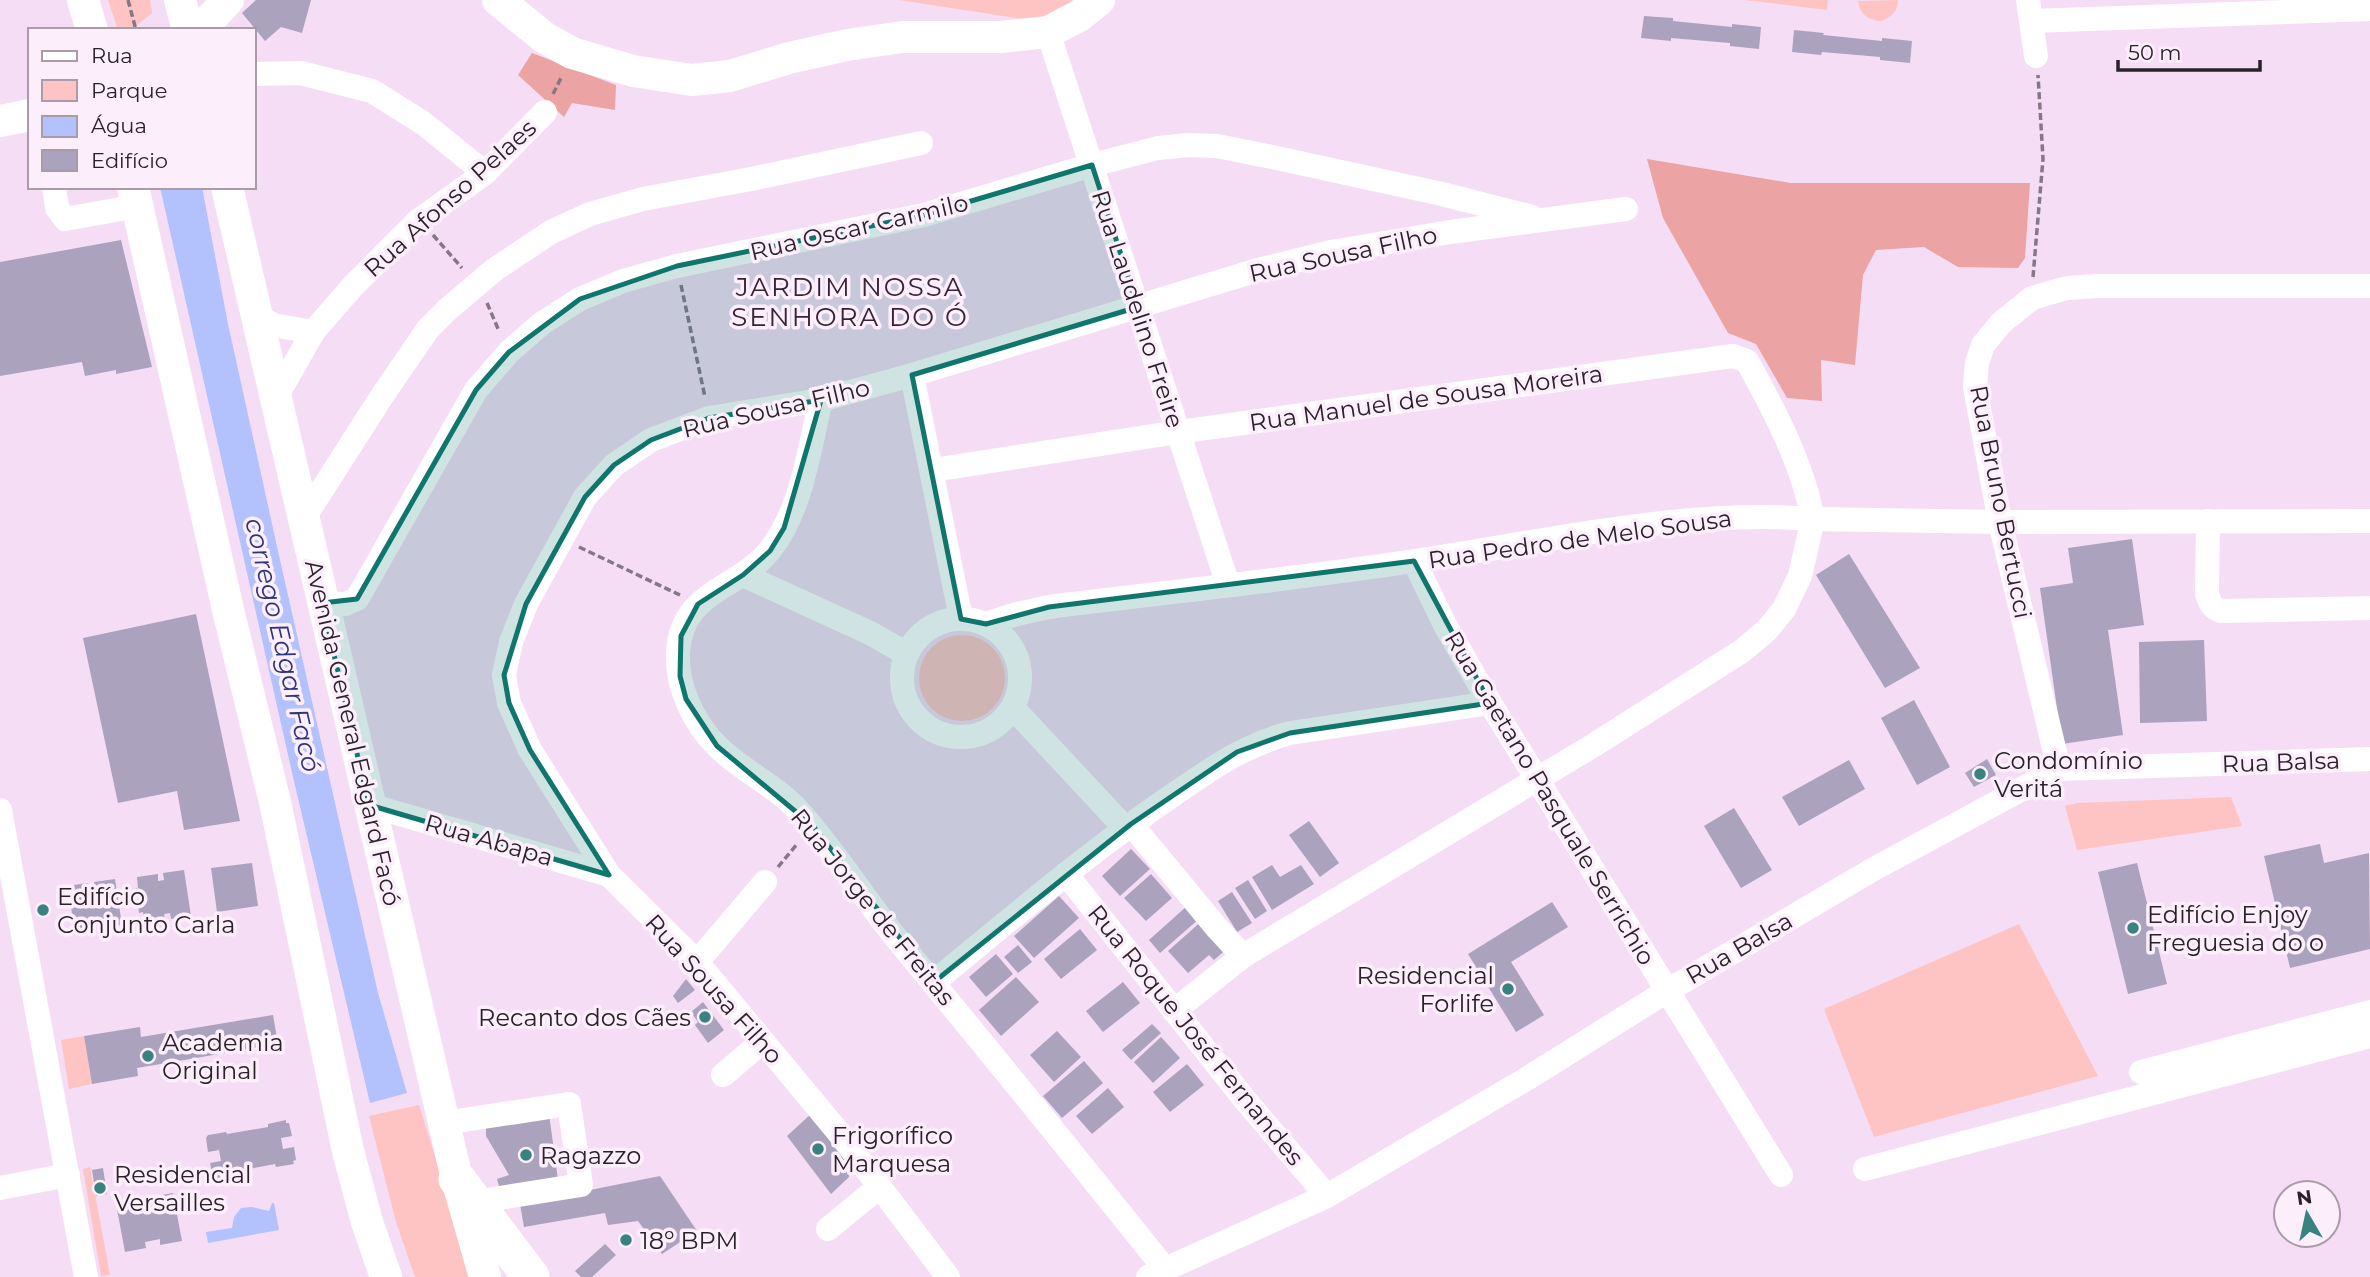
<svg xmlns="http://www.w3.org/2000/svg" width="2370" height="1277" font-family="Montserrat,sans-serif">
  <rect width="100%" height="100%" fill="#f5ddf5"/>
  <g fill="#fec4c4">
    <polygon points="108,0 150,0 152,13 131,30 118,30"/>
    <polygon points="899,0 1075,0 1036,21"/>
    <polygon points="1745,0 1828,0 1827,10"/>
    <path d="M1898 0C1898 12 1891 17 1881 21 1867 20 1860 14 1858 1Z"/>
    <circle cx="962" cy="678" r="43"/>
    <polygon points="2231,797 2242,826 2077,850 2065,806 2077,803"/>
    <polygon points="2019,924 2098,1076 1874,1137 1824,1009"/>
    <polygon points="84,1036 92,1084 69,1089 61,1040"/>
    <polygon points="419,1105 473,1277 415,1277 396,1222 369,1116"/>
    <polygon points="90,1167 110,1275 101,1276 83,1169"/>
  </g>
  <g fill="#eba3a3">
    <polygon points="532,53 616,85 615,110 572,103 564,117 518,75"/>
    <polygon points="1647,159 1791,183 2030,183 2025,258 2018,268 1958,267 1924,247 1876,250 1863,275 1855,365 1821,360 1822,401 1787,398 1756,344 1728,333 1663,218"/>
  </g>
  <g fill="#b3c1fd">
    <polygon points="160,187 202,187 228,324 278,551 378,993 407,1093 370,1103 293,777"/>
    <polygon points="272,1203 274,1203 279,1230 208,1243 206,1232 232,1228 234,1217 241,1208 252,1207 269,1211"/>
  </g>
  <g fill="#aba2bd">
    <polygon points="256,0 311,0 302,33 281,27 265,41 242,13"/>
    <polygon points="1644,16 1673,18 1673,21 1732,27 1732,24 1761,27 1759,49 1730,46 1730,43 1671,38 1671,41 1641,38"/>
    <polygon points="1794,30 1824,33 1823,35 1882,41 1882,38 1912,41 1910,63 1880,60 1880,57 1822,52 1821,55 1792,52"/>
    <polygon points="121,240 152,367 116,374 116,370 85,376 82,362 0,376 0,262"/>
    <polygon points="2132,539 2144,625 2108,630 2123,735 2062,744 2040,588 2073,583 2068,548"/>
    <polygon points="1849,554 1920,668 1885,688 1816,575"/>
    <polygon points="196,614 240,821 184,830 177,791 118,803 83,638"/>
    <polygon points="2204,640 2207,721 2140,723 2139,642"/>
    <polygon points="1914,700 1950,767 1917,785 1881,718"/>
    <polygon points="1987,759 1996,775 1974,787 1965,773"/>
    <polygon points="1849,760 1865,789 1799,826 1782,797"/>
    <polygon points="1734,808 1772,870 1741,888 1704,826"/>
    <polygon points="1309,821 1339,863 1320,877 1289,835"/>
    <polygon points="2320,844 2324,863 2369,853 2370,949 2290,968 2264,856"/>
    <polygon points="1131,849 1150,869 1120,896 1102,876"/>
    <polygon points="252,863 258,906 217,912 211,868"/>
    <polygon points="2137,863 2167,984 2128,994 2098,872"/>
    <polygon points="1272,865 1280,877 1301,865 1314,884 1272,910 1252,877"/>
    <polygon points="184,870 191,916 171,919 170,913 164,914 165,920 145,923 143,912 139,913 138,905 141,905 140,896 136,897 135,889 138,888 137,877 158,874 158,881 164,880 163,873"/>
    <polygon points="1151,874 1172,898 1146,921 1124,898"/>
    <polygon points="115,879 122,925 101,928 100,922 95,923 96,929 76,932 74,921 70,922 69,914 72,914 71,905 67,906 65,898 69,897 67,886 88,883 89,890 95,889 94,882"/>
    <polygon points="1248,880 1267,911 1255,919 1235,888"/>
    <polygon points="1232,892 1252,923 1237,932 1218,901"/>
    <polygon points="1059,896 1079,918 1034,958 1014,936"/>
    <polygon points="1552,902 1568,927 1511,962 1544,1015 1516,1032 1468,954"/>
    <polygon points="1187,906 1200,918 1160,953 1149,940"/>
    <polygon points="1204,919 1229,947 1214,960 1209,955 1188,973 1168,951"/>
    <polygon points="1080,929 1097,950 1061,979 1044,959"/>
    <polygon points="1018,945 1032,962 1018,973 1004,957"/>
    <polygon points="996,954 1013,974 986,997 969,977"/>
    <polygon points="1016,977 1039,1002 1001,1036 979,1010"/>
    <polygon points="686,979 695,990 678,1003 673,996"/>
    <polygon points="1123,982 1140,1003 1103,1032 1086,1011"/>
    <polygon points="703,1002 724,1030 708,1043 695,1025 698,1022 691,1012"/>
    <polygon points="273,1015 278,1044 137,1068 138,1076 92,1084 84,1036 140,1027 141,1037"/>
    <polygon points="1152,1024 1161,1033 1131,1060 1122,1050"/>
    <polygon points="1057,1031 1081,1057 1054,1082 1030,1055"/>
    <polygon points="1161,1037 1180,1058 1153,1083 1134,1062"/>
    <polygon points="1084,1061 1103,1083 1062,1118 1043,1096"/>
    <polygon points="1187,1064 1204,1085 1170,1112 1153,1092"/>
    <polygon points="1108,1088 1124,1107 1092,1134 1076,1116"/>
    <polygon points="812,1113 850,1161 849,1177 831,1194 787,1136"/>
    <polygon points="549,1114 559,1187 501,1193 497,1179 509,1175 486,1136 486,1122"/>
    <polygon points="286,1120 286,1123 289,1123 292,1136 281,1138 283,1149 294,1147 296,1160 293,1161 294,1164 276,1167 275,1164 234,1172 234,1175 216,1179 215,1176 213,1176 210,1163 221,1161 219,1150 208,1152 206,1138 208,1135 226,1132 227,1134 268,1127 268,1124"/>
    <polygon points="103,1168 107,1194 96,1196 92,1170"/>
    <polygon points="660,1176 697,1231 662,1254 638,1221 608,1225 605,1213 524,1227 520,1204"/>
    <polygon points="173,1193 182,1241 160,1245 160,1239 145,1242 146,1248 125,1252 116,1204 137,1200 138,1206 153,1203 151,1197"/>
    <polygon points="605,1244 616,1255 592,1277 581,1277 575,1271"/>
  </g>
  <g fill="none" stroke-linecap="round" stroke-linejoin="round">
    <g stroke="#867786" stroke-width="3.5" stroke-dasharray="7 3.5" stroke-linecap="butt">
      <polyline points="128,0 136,30"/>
      <polyline points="553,94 562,76"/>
      <polyline points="433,235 462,268"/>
      <polyline points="2033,277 2043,159 2038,75"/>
      <polyline points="681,285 705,397"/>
      <polyline points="487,303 499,331"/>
      <polyline points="579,547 680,595"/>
      <polyline points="778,867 798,843"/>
    </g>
    <g stroke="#fff" stroke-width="24">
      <polyline points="2028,0 2036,56"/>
      <polyline points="2032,21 2370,9"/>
      <polyline points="1048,32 1228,585"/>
      <polyline points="254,74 301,73 372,91 423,123 485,173"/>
      <polyline points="54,187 57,208 65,219 138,206"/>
      <polyline points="257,315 273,325 313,332"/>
      <polyline points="912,375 961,619"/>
      <polyline points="275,399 313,332 353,286 418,221 485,173 545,112"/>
      <path d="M821 400C809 449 802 510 770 550 739 590 682 589 678 652 676 686 694 724 718 747 741 770 773 784 796 808 834 849 862 896 897 939 987 1048 1077 1159 1165 1269"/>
      <path d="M933 470 1178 432 1733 356 1747 361C1775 412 1802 462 1813 519L2000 522 2370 521"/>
      <polyline points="304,518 382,396 428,329 447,310 494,270 551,232 590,214 643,199 751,179 921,143"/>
      <path d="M2208 521 2207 594C2210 603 2212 608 2221 611L2370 608"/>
      <polyline points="1414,561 1445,625 1490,703 1781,1175"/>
      <polyline points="743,575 870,633 907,654"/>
      <polyline points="322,603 345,604 357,599 476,390 509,352 541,324 580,299 623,281 677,266 924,215 1092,165 1158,148 1189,145 1217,146 1272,157 1442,194 1532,217"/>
      <circle cx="961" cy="678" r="59"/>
      <path d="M986 624 1017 614 1049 607C1177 591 1306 578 1434 558 1556 539 1690 509 1813 519L1800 576 1784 609 1767 630 1742 651 1594 745 1243 956 1174 1011"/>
      <polyline points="1013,708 1125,828"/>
      <polyline points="2059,769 2000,522 1975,387 1977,363 1983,345 2001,323 2032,298 2067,288 2097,286 2370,286"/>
      <polyline points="369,805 609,875"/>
      <polyline points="0,810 86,1277"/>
      <polyline points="1131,824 1217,928 1243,956"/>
      <polyline points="1066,874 1246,1101 1327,1196"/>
      <polyline points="697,962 765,882"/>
      <path d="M934 982C1012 918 1089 852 1173 795 1213 768 1242 746 1290 733L1490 703"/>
      <polyline points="2141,1072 2370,1012"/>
      <polyline points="723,1075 762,1042"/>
      <polyline points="444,1123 569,1104 581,1185 474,1202"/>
      <polyline points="1865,1169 2370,1036"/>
      <polyline points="0,1188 68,1175"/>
      <polyline points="828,1229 879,1187"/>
      <polyline points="948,1277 839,1133 697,962 609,875 530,750 509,703 504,675 511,642 526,604 585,497 614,465 651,440 709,418 821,400 912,375 1258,270 1331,252 1450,232 1626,209"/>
      <polyline points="1148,1277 1327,1196 1528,1078 1667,991 1872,870 2059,769 2370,759"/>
    </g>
    <g stroke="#fff" stroke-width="32">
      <polyline points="83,0 92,30"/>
      <polyline points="180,0 188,30"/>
      <polyline points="498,0 545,38 572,53 633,71 692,80 730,76 789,58 847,45 902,37 1001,37 1048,32 1079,16 1099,0"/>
      <polyline points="200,30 228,0"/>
      <polyline points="0,121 30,115"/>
      <polyline points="133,187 229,614 275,802 348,1151 367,1222 386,1277"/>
      <polyline points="227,187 457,1179 485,1277"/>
    </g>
    <polyline stroke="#fff" stroke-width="37" points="457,1179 531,1277"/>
  </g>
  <path fill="#0f766e" fill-opacity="0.2" stroke="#0f766e" stroke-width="5" stroke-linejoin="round" d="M1092 165 1138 307 912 375 961 619 986 624 1049 607 1414 561 1490 703 1290 733 1237 752 1131 824 934 982 813 826 717 746 686 699 680 676 681 636 698 604 743 575 770 551 784 528 821 400 709 418 651 440 614 465 585 497 526 604 504 675 509 703 530 750 609 875 369 805 322 603 357 599 476 390 509 352 580 299 677 266 924 215Z"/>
  <g fill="#398282" stroke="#fdeefc" stroke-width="2.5">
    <circle cx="1980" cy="774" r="7"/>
    <circle cx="43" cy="910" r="7"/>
    <circle cx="2133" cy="928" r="7"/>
    <circle cx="1508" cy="989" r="7"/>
    <circle cx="705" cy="1017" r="7"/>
    <circle cx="148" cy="1056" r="7"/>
    <circle cx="818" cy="1149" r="7"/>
    <circle cx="526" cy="1155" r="7"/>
    <circle cx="100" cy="1188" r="7"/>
    <circle cx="626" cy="1240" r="7"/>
  </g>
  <g text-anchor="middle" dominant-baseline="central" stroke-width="7" stroke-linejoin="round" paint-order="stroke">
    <g font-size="24" fill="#2a212a" stroke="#fdeefc">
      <text transform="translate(450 198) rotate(-42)">Rua Afonso Pelaes</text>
      <text transform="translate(859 227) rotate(-13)">Rua Oscar Carmilo</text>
      <text transform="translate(1343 254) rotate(-12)">Rua Sousa Filho</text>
      <text transform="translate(1138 309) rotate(72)">Rua Laudelino Freire</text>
      <text transform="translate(1426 398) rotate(-8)">Rua Manuel de Sousa Moreira</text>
      <text transform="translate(776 408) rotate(-13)">Rua Sousa Filho</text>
      <text transform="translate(2001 502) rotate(79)">Rua Bruno Bertucci</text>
      <text transform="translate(1580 539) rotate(-8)">Rua Pedro de Melo Sousa</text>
      <text transform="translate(353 733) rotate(77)">Avenida General Edgard Facó</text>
      <text transform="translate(2281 762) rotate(-2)">Rua Balsa</text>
      <text transform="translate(1550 798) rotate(59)">Rua Gaetano Pasquale Serrichio</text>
      <text transform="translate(489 840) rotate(16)">Rua Abapa</text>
      <text transform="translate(873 907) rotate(51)">Rua Jorge de Freitas</text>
      <text transform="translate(1739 948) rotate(-30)">Rua Balsa</text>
      <text transform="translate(714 989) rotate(48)">Rua Sousa Filho</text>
      <text transform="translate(1196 1035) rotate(51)">Rua Roque José Fernandes</text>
    </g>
    <g font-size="24" fill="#2a212a" stroke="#fdeefc" text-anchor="start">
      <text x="1994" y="760">Condomínio<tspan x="1994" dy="28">Veritá</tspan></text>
      <text x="57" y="896">Edifício<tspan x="57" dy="28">Conjunto Carla</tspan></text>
      <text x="2147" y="914">Edifício Enjoy<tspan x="2147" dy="28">Freguesia do o</tspan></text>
      <text x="1494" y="975" text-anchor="end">Residencial<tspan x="1494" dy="28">Forlife</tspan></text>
      <text x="691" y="1017" text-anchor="end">Recanto dos Cães</text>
      <text x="162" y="1042">Academia<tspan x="162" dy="28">Original</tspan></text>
      <text x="832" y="1135">Frigorífico<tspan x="832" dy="28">Marquesa</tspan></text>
      <text x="540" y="1155">Ragazzo</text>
      <text x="114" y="1174">Residencial<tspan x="114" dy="28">Versailles</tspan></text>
      <text x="640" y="1240">18º BPM</text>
    </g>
    <g font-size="26" letter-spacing="2" fill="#362436" stroke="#fdeefc">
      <text x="850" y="287">JARDIM NOSSA<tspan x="850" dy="30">SENHORA DO Ó</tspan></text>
    </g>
    <g font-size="26" font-style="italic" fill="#2d357a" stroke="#fdeefc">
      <text transform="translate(283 645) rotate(77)">corrego Edgar Facó</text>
    </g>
  </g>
  <rect x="28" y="28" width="228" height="161" fill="#fdeefc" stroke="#a99ca8" stroke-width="2"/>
  <rect x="42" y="51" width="35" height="10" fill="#ffffff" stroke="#a99ca8" stroke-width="2"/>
  <text x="91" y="63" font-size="21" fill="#2a212a">Rua</text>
  <rect x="42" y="80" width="35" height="21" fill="#fec4c4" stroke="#a99ca8" stroke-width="2"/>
  <text x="91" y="98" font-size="21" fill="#2a212a">Parque</text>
  <rect x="42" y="116" width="35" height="21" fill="#b3c1fd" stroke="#a99ca8" stroke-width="2"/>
  <text x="91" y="133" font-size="21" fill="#2a212a">Água</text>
  <rect x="42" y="150" width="35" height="21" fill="#aba2bd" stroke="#a99ca8" stroke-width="2"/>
  <text x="91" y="168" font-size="21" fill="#2a212a">Edifício</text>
  <g transform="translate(2307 1214) rotate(351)"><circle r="33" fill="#fdeefc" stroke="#a99ca8" stroke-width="2"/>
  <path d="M0-5L12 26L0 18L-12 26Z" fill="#398282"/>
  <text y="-10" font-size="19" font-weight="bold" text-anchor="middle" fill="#2a212a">N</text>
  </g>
  <path d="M2118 60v10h142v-10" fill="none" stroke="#2a212a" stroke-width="3.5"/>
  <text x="2128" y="60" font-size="21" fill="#2a212a" stroke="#fdeefc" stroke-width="5" paint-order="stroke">50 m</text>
</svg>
